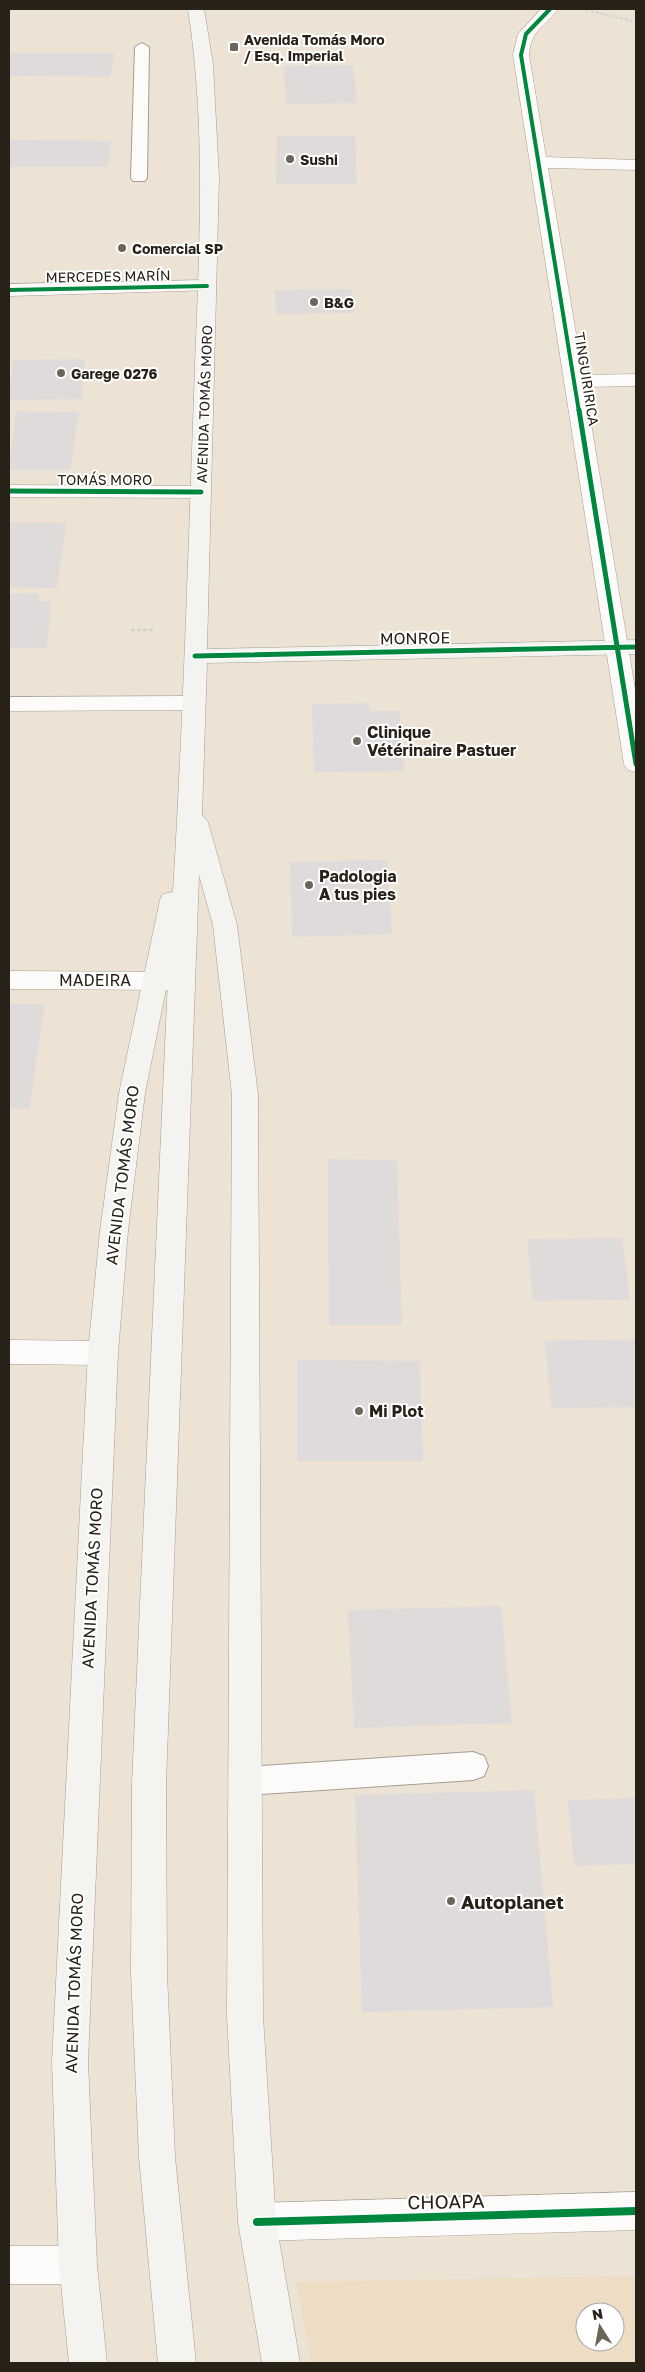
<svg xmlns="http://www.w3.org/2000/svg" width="645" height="2372" font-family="'Golos Text',sans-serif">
  <rect width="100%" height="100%" fill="#ece3d4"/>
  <path fill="#edddc4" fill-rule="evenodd" d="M636 2276V2363H312L296 2282ZM585 2312H615V2342H585Z"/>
  <g fill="#dedbda">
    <polygon points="9,53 114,53 110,77 9,76"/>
    <polygon points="353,65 357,103 286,104 284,66"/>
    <polygon points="277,136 355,136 357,184 276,184"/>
    <polygon points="9,140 111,141 108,167 9,167"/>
    <polygon points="352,289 354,313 276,314 275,290"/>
    <polygon points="85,359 82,399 9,400 13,360"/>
    <polygon points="16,411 79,412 70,470 9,470"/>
    <polygon points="9,522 66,523 57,588 9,587"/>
    <polygon points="39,593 38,601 51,601 47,648 9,648 9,594"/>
    <polygon points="370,703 370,711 400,711 404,771 314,772 312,704"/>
    <polygon points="387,860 392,934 292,937 290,862"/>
    <polygon points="9,1004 45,1004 29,1109 9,1109"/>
    <polygon points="328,1159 397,1160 402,1325 329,1325"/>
    <polygon points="622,1238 630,1300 533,1301 527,1239"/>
    <polygon points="636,1339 636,1407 551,1408 545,1341"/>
    <polygon points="297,1360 420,1361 423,1461 297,1461"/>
    <polygon points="501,1606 512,1723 354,1728 348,1610"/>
    <polygon points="534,1790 553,2007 362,2012 355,1795"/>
    <polygon points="636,1798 636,1864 574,1866 568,1800"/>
  </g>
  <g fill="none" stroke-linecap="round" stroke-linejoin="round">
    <defs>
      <g id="lane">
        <polygon points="142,43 149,47 147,178 145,181 133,181 131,178 135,47"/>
        <polygon points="473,1752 484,1756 488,1766 484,1776 473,1780 246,1795 235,1791 231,1781 235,1771 246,1767"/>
      </g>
      <g id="street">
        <path d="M541 9H558C545 27 531 29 529 55L546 157 636 160V170L548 168 583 375 636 374V386L585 387 636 695V772L628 770 624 764 513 55 518 34Z"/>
        <polygon points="207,280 214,282 216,286 214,290 9,296 9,284"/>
        <polygon points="9,485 201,486 208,488 211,492 208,496 201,498 9,497"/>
        <polygon points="193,696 201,698 204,703 201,708 193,710 9,711 9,697"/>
        <polygon points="9,971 180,972 189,974 193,981 189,988 180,990 9,989"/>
        <polygon points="9,1340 103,1341 113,1344 118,1353 113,1362 103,1365 9,1364"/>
        <polygon points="636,2192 636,2230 257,2241 244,2235 238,2222 244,2209 257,2203"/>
        <polygon points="9,2246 78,2246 91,2252 97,2265 91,2278 78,2284 9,2284"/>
      </g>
      <path id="secondary" d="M188 9H204L213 64 219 178 207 649 636 640V654L207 663 202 815 208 822 237 925 258 1095 263 2016 276 2222 300 2363H262L238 2222 227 2016 232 1095 213 925 199 875 166 1784 167 1973 175 2157 196 2363H158L139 2157 131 1973 132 1784 168 979 145 1093 128 1231 118 1353 88 2062 97 2265 107 2363H69L59 2265 52 2062 88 1353 100 1231 119 1093 160 900 163 894 173 892C183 726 188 561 194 395 198 266 208 137 188 9Z"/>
    </defs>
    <use href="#lane" stroke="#a49e93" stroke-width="2"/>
    <use href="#street" stroke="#a49e93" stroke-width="1"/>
    <use href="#secondary" stroke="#a49e93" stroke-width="1"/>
    <polyline stroke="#d5d2cd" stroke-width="2" stroke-dasharray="3 2" stroke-linecap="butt" points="586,10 636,22"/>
    <polyline stroke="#d5d2cd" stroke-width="2.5" stroke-dasharray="4 2" stroke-linecap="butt" points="131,630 155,630"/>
    <use href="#lane" fill="#fcfbf9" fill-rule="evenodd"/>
    <use href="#street" fill="#fcfbf9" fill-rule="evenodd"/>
    <use href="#secondary" fill="#f3f4ef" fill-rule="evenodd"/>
    <defs>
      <g id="cycleway-far2">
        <polyline points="550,9 526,34 521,55 579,412"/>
        <polyline points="9,290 207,286"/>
      </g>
      <g id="cycleway-far1">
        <polyline points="579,410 636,764"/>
        <polyline points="9,491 201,492"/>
        <polyline points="195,656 636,647"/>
      </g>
      <polyline id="cycleway" points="257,2222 636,2211"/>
    </defs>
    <use href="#cycleway-far2" stroke="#fff" stroke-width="5.5"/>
    <use href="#cycleway-far1" stroke="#fff" stroke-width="8"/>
    <use href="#cycleway" stroke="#fff" stroke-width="11"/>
    <use href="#cycleway-far2" stroke="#00873e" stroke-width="4"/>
    <use href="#cycleway-far1" stroke="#00873e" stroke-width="5"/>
    <use href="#cycleway" stroke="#00873e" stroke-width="8"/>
  </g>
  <g fill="#6d655a" stroke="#fff" stroke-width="2">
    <rect x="229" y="42" width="10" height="10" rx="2.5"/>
    <circle cx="290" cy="159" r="5"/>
    <circle cx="122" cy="248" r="5"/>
    <circle cx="314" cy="302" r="5"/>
    <circle cx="61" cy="373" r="5"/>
    <circle cx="357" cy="741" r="5"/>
    <circle cx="309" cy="885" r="5"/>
    <circle cx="359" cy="1411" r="5"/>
    <circle cx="451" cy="1901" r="5"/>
  </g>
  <g text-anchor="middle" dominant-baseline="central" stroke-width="4" stroke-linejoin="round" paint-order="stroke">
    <g font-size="14" font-weight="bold" fill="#282118" stroke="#fff" text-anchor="start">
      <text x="244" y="39">Avenida Tomás Moro<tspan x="244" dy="16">/ Esq. Imperial</tspan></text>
      <text x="300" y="159">Sushi</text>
      <text x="132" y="248">Comercial SP</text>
      <text x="324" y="302">B&amp;G</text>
      <text x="71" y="373">Garege 0276</text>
    </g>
    <g font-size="14" fill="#282118" stroke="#fff">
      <text transform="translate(108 276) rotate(-1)">MERCEDES MARÍN</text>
      <text transform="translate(587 379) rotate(81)">TINGUIRIRICA</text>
      <text transform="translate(204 404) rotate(-88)">AVENIDA TOMÁS MORO</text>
      <text x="105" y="479">TOMÁS MORO</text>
    </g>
    <g font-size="16" fill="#282118" stroke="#fff">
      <text transform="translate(415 638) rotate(-1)">MONROE</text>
      <text x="95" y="980">MADEIRA</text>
      <text transform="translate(122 1175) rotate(-83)">AVENIDA TOMÁS MORO</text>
      <text transform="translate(92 1578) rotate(-87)">AVENIDA TOMÁS MORO</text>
      <text transform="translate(74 1983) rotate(-88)">AVENIDA TOMÁS MORO</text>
    </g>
    <g font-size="16" font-weight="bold" fill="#282118" stroke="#fff" text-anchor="start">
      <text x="367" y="732">Clinique<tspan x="367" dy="18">Vétérinaire Pastuer</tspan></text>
      <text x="319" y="876">Padologia<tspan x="319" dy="18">A tus pies</tspan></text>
      <text x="369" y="1411">Mi Plot</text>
    </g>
    <g font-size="19" font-weight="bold" fill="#282118" stroke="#fff" text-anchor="start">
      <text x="461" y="1901">Autoplanet</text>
    </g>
    <g font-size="19" fill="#282118" stroke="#fff">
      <text transform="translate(446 2201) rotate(-1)">CHOAPA</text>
    </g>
  </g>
  <rect width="645" height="2372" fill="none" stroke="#282118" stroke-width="20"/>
  <g transform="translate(600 2327) rotate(349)"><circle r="24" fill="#ffffff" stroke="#a9a6a3"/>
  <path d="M0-4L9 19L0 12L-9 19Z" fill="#6d655a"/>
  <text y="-8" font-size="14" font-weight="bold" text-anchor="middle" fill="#282118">N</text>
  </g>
</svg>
